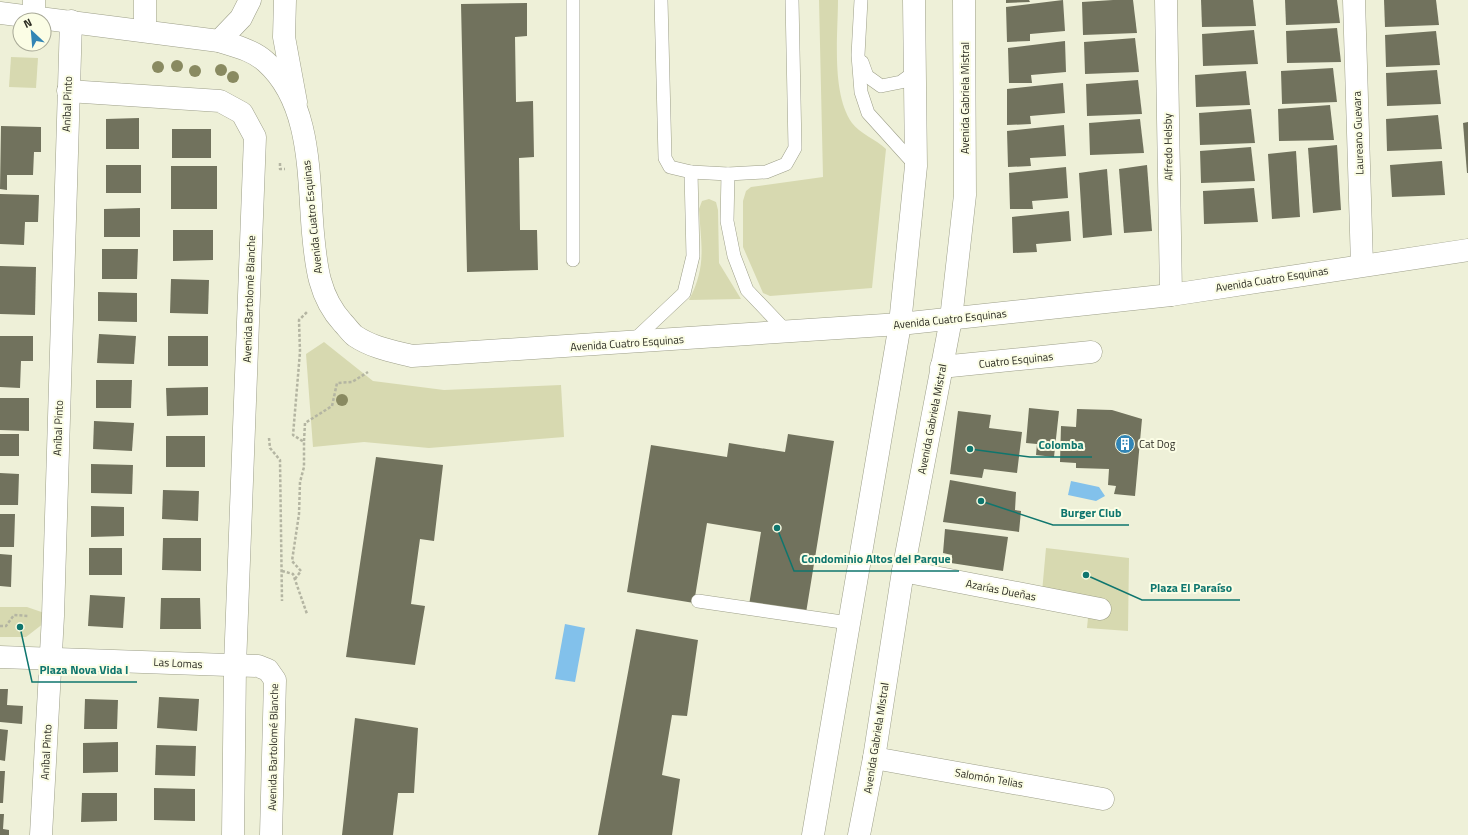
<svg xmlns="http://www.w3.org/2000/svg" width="1468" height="835" font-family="'Titillium Web',sans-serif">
  <rect width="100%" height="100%" fill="#eef0d8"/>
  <g fill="#d7d9b0">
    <path d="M819 0H838C838 35 831 93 852 123 859 133 877 140 886 149L872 288 770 296 763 293 743 247V201L746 191 751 187 823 177Z"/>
    <polygon points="11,57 38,58 36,88 9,87"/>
    <path d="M709 199 716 202 718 210 719 263 741 299 689 300C707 266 701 245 699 209L702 201Z"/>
    <polygon points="324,342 373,381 444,390 561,385 564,437 429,448 364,442 313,447 306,354"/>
    <polygon points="1046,548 1129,558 1128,631 1087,628 1090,598 1042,592"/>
    <polygon points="0,607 27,607 53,616 26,637 0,637"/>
  </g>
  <g fill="#82c1eb">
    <polygon points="1071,481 1099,487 1105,496 1096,501 1068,495"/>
    <polygon points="565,624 585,628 575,682 555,679"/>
  </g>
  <g fill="#71725d">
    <polygon points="1006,0 1029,0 1030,2 1006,3"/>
    <polygon points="1063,0 1065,31 1030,34 1030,41 1007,42 1006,7"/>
    <polygon points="1113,0 1133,0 1137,33 1083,35 1082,2"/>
    <polygon points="1201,0 1253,0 1256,26 1202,27"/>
    <polygon points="1285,0 1337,0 1340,23 1286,25"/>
    <polygon points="1384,0 1436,0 1439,25 1385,27"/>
    <polygon points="527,3 527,36 515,37 516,102 533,101 534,157 519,158 520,230 537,230 538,270 467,272 461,4"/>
    <polygon points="1337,28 1341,62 1287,63 1286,31"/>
    <polygon points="1254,30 1258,64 1203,66 1202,34"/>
    <polygon points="1436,31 1440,65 1386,67 1385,35"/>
    <polygon points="1135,38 1139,72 1085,74 1084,42"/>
    <polygon points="1065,41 1066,72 1031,75 1032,83 1009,83 1008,48"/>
    <polygon points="1333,68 1337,102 1282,104 1281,71"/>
    <polygon points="1437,70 1441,104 1387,106 1386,73"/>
    <polygon points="1246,71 1250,105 1196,107 1195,75"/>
    <polygon points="1138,80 1142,114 1087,116 1086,84"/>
    <polygon points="1063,83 1065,113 1030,116 1031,124 1007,125 1007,89"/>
    <polygon points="1330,105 1334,140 1279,141 1278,109"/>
    <polygon points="1251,109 1255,143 1200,145 1199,113"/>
    <polygon points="1438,115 1442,149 1387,151 1386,119"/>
    <polygon points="139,118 139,149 106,149 106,119"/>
    <polygon points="1140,119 1144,153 1090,155 1089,123"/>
    <polygon points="1468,122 1468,173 1467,173 1463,123"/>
    <polygon points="1064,125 1066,156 1030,158 1031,166 1008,167 1007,131"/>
    <polygon points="1,126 41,127 41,152 34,152 33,175 7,175 7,190 0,189"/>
    <rect x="172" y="129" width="39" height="29"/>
    <polygon points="1337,145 1341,210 1313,213 1308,148"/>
    <polygon points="1251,147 1255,181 1201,183 1200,151"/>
    <polygon points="1296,151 1300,217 1272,219 1268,154"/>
    <polygon points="1442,161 1445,195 1392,197 1390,165"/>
    <rect x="106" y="165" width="35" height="28"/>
    <polygon points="1147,165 1152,231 1124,233 1119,169"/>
    <rect x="171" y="166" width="46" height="43"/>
    <polygon points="1066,167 1068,198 1032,201 1033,209 1010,209 1009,173"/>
    <polygon points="1107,169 1112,235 1083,238 1079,173"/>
    <polygon points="1254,188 1258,222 1204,224 1203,191"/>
    <polygon points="0,194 39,195 38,222 25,222 24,245 0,244"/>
    <polygon points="140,208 140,237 104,237 104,209"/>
    <polygon points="1069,211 1071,241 1036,244 1037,252 1013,253 1012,217"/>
    <polygon points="173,230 213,230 213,260 173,261"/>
    <polygon points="102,249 138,249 137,279 102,279"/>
    <polygon points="0,266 36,267 35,315 0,314"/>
    <polygon points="171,279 209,280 208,314 170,313"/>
    <polygon points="98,292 137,293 137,322 98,321"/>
    <polygon points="99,334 136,336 134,364 97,363"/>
    <polygon points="0,336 33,336 33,361 21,361 20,388 0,387"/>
    <rect x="168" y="336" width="40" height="30"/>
    <polygon points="96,380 132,380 131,408 96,408"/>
    <polygon points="208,387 208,415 167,416 166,388"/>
    <polygon points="0,398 29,398 29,431 0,430"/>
    <polygon points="1029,408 1059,411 1054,457 1036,455 1037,444 1026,443"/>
    <polygon points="1077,409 1112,410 1142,419 1135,496 1114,494 1116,486 1108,485 1109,469 1076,468 1076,463 1060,462 1061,426 1076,427"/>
    <polygon points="958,411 991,415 989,428 1022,432 1017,473 984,469 982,478 950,474"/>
    <polygon points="94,421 134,423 132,451 93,449"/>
    <rect x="0" y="434" width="19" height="22"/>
    <polygon points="788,434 834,441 806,613 749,605 761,532 707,523 694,603 627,592 651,445 727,457 729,443 785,452"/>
    <rect x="166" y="436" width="39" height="31"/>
    <polygon points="376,457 443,465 434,541 420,539 411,604 425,606 415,665 346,657"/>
    <polygon points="91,464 133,465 132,494 91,493"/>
    <polygon points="0,473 19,474 18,505 0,505"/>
    <polygon points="950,480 1016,492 1015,510 1021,511 1019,532 943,522"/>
    <polygon points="163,490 199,491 198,521 162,519"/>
    <polygon points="91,506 124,507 124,536 91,537"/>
    <polygon points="0,514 15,514 14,547 0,547"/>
    <polygon points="945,529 1008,537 1003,571 951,563 952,555 943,553"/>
    <polygon points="163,538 201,538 201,571 162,570"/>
    <rect x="89" y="548" width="33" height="27"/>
    <polygon points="0,554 12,555 11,587 0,586"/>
    <polygon points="90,595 125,597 123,628 88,626"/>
    <polygon points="161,598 200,598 201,629 160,629"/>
    <polygon points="636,629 698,640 687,716 672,715 662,775 680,779 672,835 598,835"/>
    <polygon points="0,689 8,689 7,705 23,706 22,724 0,722"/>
    <polygon points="159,697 199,699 197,731 157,728"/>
    <polygon points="85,699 118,700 117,729 84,729"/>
    <polygon points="355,718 418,728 414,793 398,793 393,835 342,835"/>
    <polygon points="0,729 8,730 5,761 0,760"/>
    <polygon points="118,742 118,772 83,773 83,743"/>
    <polygon points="156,745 196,746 195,776 155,775"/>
    <polygon points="0,771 5,771 3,803 0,803"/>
    <polygon points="154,788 195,789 195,821 154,820"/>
    <polygon points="82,793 117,793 117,821 81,822"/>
    <polygon points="0,814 4,814 3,829 9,830 9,835 0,835"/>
  </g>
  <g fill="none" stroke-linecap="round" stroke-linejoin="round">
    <defs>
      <g id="lane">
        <polyline points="861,0 858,55 861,92 868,113 916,166"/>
        <polyline points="862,62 867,76 881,86 901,82 916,71"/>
        <polyline points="691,172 728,174"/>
        <polyline points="573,260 573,0"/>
        <polyline points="788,333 747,290 734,256 727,221 728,174 766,172 786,164 795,148 792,0"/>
        <polyline points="633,341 684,293 693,256 691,172 670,167 665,158 661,0"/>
        <polyline points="698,601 849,623"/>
      </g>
      <g id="street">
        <polyline points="145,0 145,31"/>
        <polyline points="285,0 284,37 296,102"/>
        <polyline points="1166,0 1171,295"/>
        <polyline points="1354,0 1362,265"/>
        <polyline points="34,18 34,0"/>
        <polyline points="219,41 241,18 250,0"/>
        <polyline points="68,91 220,101 242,113 255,137 235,666 233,835"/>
        <polyline points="941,367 1091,352"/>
        <polyline points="903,571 1100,609"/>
        <polyline points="0,657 258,666 268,670 275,680 271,835"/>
        <polyline points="874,758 1103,799"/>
        <polyline points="41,835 53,616 71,21"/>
      </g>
      <g id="secondary">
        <path d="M0 13 219 41C235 46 253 50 266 62 312 103 308 177 313 233 316 266 319 297 343 323 347 327 351 333 355 336 373 348 392 351 412 356L900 324 1171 295 1468 250"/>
        <polyline points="813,835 900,324 916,166 914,0"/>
        <polyline points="859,835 874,758 903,571 951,319 965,195 964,0"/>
      </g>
    </defs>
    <use href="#lane" stroke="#9d9f89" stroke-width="14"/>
    <use href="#street" stroke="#9d9f89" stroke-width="23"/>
    <use href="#secondary" stroke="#9d9f89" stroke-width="23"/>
    <g stroke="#b4b5a2" stroke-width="2.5" stroke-dasharray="3 2" stroke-linecap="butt">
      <polyline points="280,163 280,169 285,169"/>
      <polyline points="269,438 270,448 280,460 282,601"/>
      <polyline points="304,441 305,423 332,406 337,383 352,382 368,372"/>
      <polyline points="282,571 293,574 307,614"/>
      <polyline points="295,579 301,571 292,561 299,514 300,482 304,467 304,442 293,435 300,352 299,320 307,312"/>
      <polyline points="0,626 6,626 14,615 29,616"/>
    </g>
    <use href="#lane" stroke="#fff" stroke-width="13"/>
    <use href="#street" stroke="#fff" stroke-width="22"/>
    <use href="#secondary" stroke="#fff" stroke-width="22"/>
  </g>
  <g fill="#898a61">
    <circle cx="177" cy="66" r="6"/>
    <circle cx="158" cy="67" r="6"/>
    <circle cx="221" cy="70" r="6"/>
    <circle cx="195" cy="71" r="6"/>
    <circle cx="233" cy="77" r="6"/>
    <circle cx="342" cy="400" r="6"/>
  </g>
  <defs>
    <symbol id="building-disc" viewBox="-11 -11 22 22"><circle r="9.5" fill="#3285b5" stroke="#fbfde5"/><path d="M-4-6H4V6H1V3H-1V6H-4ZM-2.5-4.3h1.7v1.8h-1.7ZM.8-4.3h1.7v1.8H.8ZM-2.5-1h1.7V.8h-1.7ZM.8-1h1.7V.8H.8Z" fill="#fff"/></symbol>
  </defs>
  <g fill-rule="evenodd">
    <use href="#building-disc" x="1114" y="433" width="22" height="22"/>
  </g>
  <g text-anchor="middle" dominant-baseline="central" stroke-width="4" stroke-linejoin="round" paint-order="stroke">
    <g font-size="11" fill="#2c2c23" stroke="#fbfde5">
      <text transform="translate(965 98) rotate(-90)">Avenida Gabriela Mistral</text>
      <text transform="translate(67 104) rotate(-88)">Aníbal Pinto</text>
      <text transform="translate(1358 133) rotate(-92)">Laureano Guevara</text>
      <text transform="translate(1168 147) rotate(-91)">Alfredo Helsby</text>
      <text transform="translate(312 217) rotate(-96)">Avenida Cuatro Esquinas</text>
      <text transform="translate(1272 279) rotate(-9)">Avenida Cuatro Esquinas</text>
      <text transform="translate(249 299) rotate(-88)">Avenida Bartolomé Blanche</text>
      <text transform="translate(950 319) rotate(-6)">Avenida Cuatro Esquinas</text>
      <text transform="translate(627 343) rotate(-4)">Avenida Cuatro Esquinas</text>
      <text transform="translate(1016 360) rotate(-6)">Cuatro Esquinas</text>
      <text transform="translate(932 419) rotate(-79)">Avenida Gabriela Mistral</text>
      <text transform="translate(58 428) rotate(-88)">Aníbal Pinto</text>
      <text transform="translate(1001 590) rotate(11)">Azarías Dueñas</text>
      <text transform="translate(178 663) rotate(3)">Las Lomas</text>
      <text transform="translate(876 738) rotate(-81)">Avenida Gabriela Mistral</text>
      <text transform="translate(273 747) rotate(-89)">Avenida Bartolomé Blanche</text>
      <text transform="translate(46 752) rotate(-87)">Aníbal Pinto</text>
      <text transform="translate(989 778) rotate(10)">Salomón Telias</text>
    </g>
    <g font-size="11" fill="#2c2c23" stroke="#fbfde5" text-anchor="start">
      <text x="1139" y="444">Cat Dog</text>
    </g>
  </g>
  <path fill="none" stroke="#0f766e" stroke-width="1.5" d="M970 449L1030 457H1092M981 501L1053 525H1129M777 528L794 571H959M1086 575L1142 600H1240M20 627L32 682H137"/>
  <g fill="#0f766e" stroke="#fbfde5" stroke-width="1.5">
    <circle cx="970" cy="449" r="4"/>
    <circle cx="981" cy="501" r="4"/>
    <circle cx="777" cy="528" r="4"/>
    <circle cx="1086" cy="575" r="4"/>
    <circle cx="20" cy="627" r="4"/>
  </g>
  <g font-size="12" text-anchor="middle" font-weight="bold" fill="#0f766e" stroke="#fbfde5" stroke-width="4" stroke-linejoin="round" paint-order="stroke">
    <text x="1061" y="449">Colomba</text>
    <text x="1091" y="517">Burger Club</text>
    <text x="876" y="563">Condominio Altos del Parque</text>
    <text x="1191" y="592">Plaza El Paraíso</text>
    <text x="84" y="674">Plaza Nova Vida I</text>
  </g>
  <g transform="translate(32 32) rotate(334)"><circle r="19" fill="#fbfde5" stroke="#a8a997"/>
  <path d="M0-3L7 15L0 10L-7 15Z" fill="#3285b5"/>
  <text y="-6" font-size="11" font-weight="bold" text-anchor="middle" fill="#2c2c23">N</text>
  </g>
</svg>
